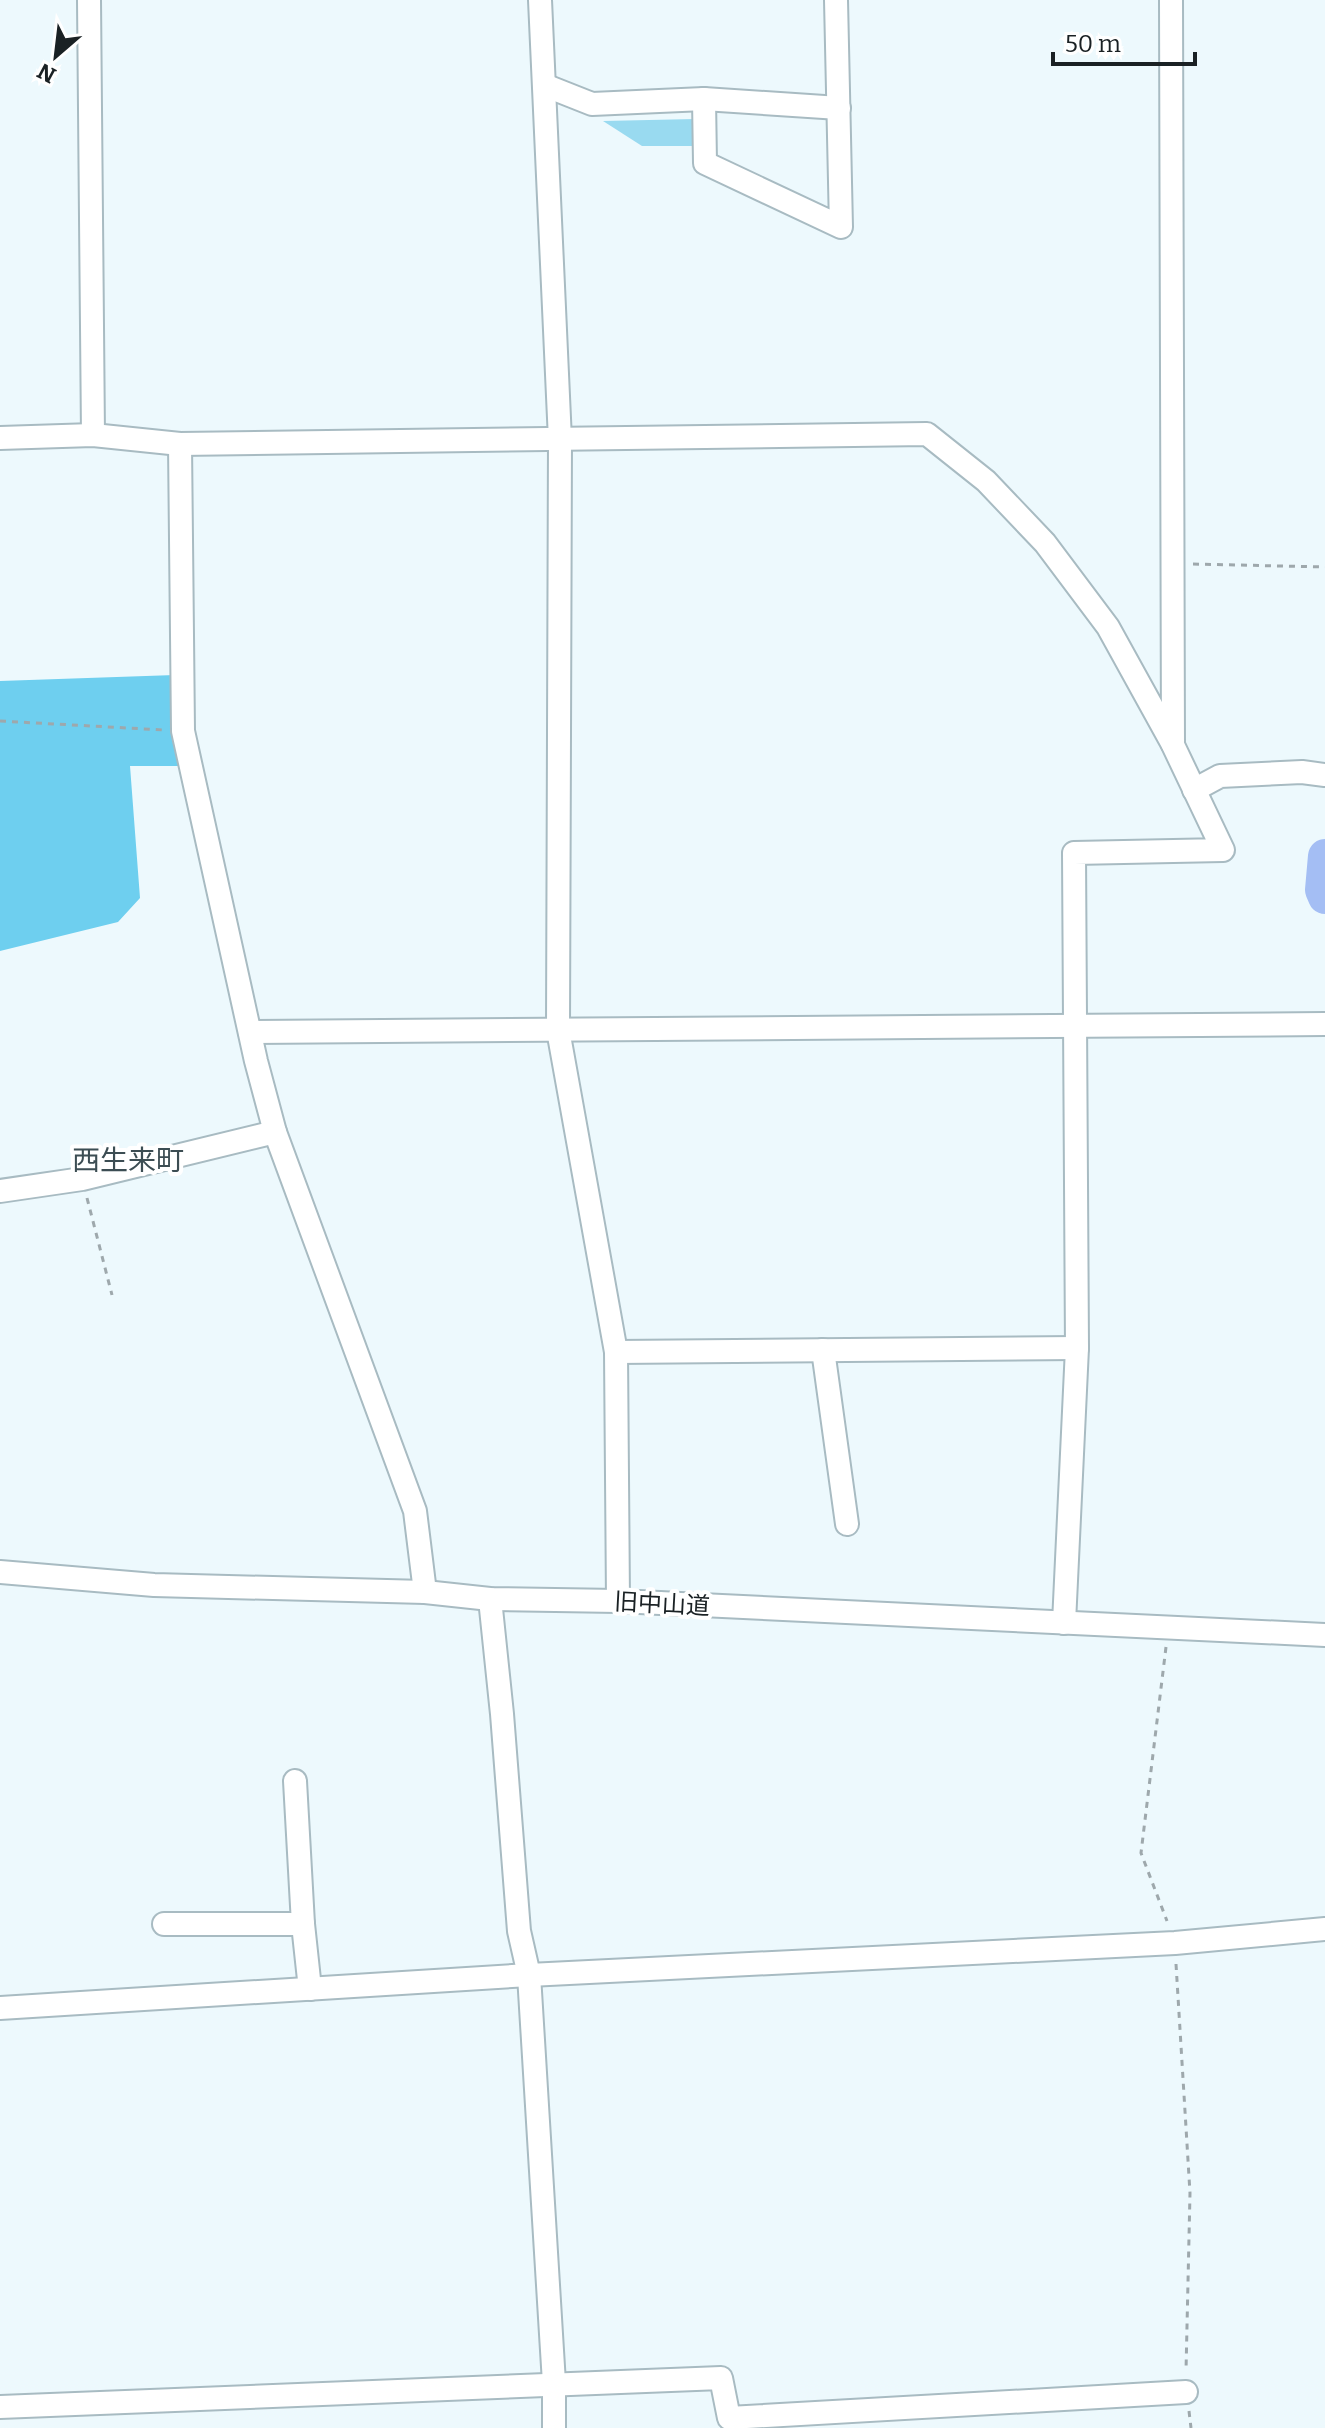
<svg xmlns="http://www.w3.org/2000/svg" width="1325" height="2428" font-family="Bitter,'Noto Sans JP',serif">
  <rect width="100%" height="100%" fill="#edf9fd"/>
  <polygon fill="#99daf0" points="695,119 695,146 642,146 603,121"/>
  <polygon fill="#6ecfef" points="175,675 183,766 130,766 140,898 118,922 0,951 0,681"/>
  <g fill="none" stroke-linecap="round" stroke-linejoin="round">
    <polyline stroke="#a4bef4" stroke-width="34" points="1325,856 1322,890 1325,897"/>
    <defs>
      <g id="minor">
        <polyline points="89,0 93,435"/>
        <polyline points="540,0 560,440 558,1030 616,1352 618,1601"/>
        <polyline points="544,85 592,104 704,99 839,108"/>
        <polyline points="704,99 705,163 841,227 836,0"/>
        <polyline points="0,438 93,435 180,444 927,434 986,481 1045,543 1108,627 1172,743"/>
        <polyline points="180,444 183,731 256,1061 275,1132 415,1511 425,1592"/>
        <polyline points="1194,790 1220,776 1302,772 1325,775"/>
        <polyline points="250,1032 1325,1024"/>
        <polyline points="0,1191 82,1179 275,1132"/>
        <polyline points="823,1350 847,1524"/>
        <polyline points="616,1352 1077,1348"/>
        <polyline points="0,1572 154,1585 425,1592 490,1599 618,1601 1325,1635"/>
        <polyline points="490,1599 502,1714 519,1931 529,1975 554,2383 554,2428"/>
        <polyline points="1064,1623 1077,1348 1074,853 1223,850 1173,745 1171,0"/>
        <polyline points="295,1781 303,1924 310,1989"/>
        <polyline points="164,1924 303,1924"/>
        <polyline points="0,2008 529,1975 1175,1943 1325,1929"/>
        <polyline points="0,2407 721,2378 729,2418 1186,2392"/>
      </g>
    </defs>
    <use href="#minor" stroke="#a8bbc2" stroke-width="26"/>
    <g stroke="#9ea8ac" stroke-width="3" stroke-dasharray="6 6" stroke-linecap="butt">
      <polyline points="1193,564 1325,567"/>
      <polyline points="0,721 164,730"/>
      <polyline points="87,1198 112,1295"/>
      <polyline points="1166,1647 1141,1853 1167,1921"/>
      <polyline points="1176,1964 1190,2193 1186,2371"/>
      <polyline points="1189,2411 1191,2428"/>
    </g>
    <use href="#minor" stroke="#fff" stroke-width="22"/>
  </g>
  <g text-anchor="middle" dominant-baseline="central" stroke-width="8" stroke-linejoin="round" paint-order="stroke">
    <g font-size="24" fill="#1a2124" stroke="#fff">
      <text transform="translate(662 1604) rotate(3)">旧中山道</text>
    </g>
    <g font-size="28" fill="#3c4d53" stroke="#fff">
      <text x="128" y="1160">西生来町</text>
    </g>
  </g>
  <g transform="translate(56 56) rotate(208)" stroke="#ffffff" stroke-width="6" paint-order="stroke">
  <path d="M0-6L14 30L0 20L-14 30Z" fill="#1a2124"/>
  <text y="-12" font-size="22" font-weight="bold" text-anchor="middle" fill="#1a2124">N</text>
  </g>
  <path d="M1053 52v12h142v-12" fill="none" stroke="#1a2124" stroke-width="4"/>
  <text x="1065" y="52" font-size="24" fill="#1a2124" stroke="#ffffff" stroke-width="6" paint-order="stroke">50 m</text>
</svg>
